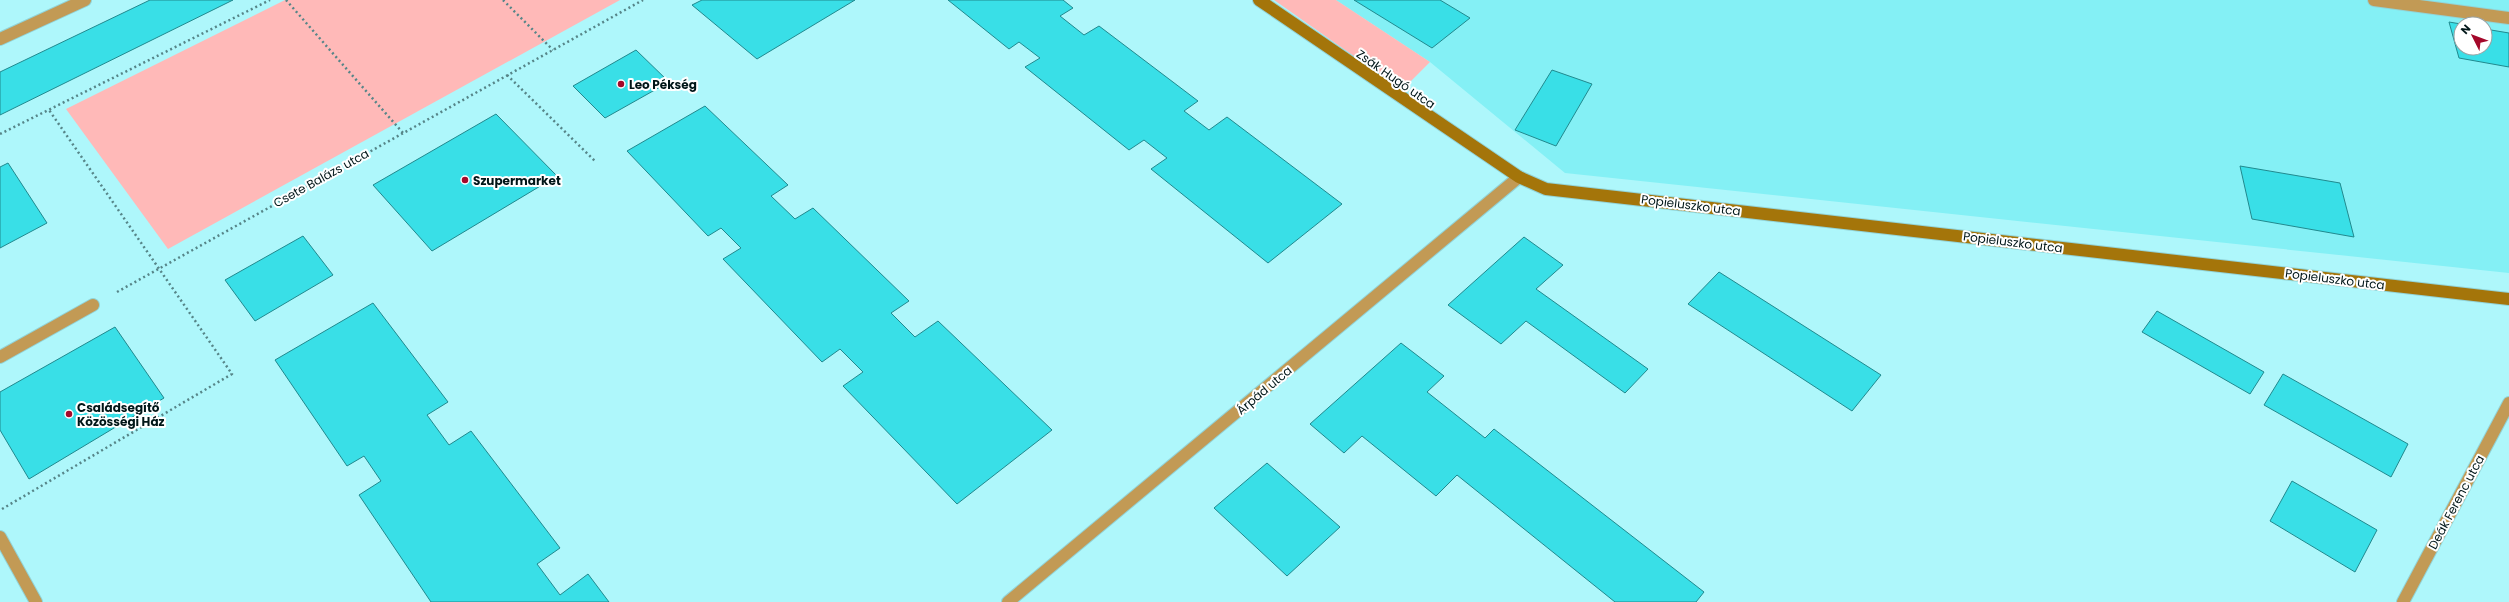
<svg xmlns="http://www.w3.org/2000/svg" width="2509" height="602" font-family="Poppins,sans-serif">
  <rect width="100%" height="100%" fill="#aef7fb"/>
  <path fill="#84f0f5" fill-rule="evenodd" d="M1336 0H2509V273L1565 173 1430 62ZM2461 24H2485V48H2461Z"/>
  <g fill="#ffb9b8">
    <polygon points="285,0 620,0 168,249 66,109"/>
    <polygon points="1274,0 1336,0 1430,62 1402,90"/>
  </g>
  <g fill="#39dfe7" stroke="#21898e">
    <polygon points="150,0 233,0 0,115 0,72"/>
    <polygon points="702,0 855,0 757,59 692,5"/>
    <polygon points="948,0 1063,0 1073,8 1060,16 1084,35 1099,26 1198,101 1184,111 1209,130 1227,117 1342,204 1268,263 1151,169 1167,158 1144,140 1129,150 1025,67 1040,58 1019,42 1009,49"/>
    <polygon points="1354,0 1440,0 1470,18 1432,48"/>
    <polygon points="2449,22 2461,24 2461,48 2485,48 2485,29 2509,33 2509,67 2459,58"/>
    <polygon points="636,50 669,82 605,118 573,86"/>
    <polygon points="1552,70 1592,84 1556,146 1515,130"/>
    <polygon points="705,106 788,185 771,196 795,219 813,208 909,301 891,313 915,337 938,321 1052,430 957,504 843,386 863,372 840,349 822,362 723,259 741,248 721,228 708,236 627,151"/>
    <polygon points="496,114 557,176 432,251 373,185"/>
    <polygon points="8,163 47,223 0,248 0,167"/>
    <polygon points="2240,166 2340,183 2354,237 2252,219"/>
    <polygon points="303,236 333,275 255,321 225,280"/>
    <polygon points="1524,237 1563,265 1536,289 1648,369 1625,393 1526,321 1501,344 1448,305"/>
    <polygon points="1719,272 1881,375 1852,411 1688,304"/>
    <polygon points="373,303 448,402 427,415 449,445 471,431 560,548 537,564 560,595 588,574 609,602 431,602 359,495 381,481 364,456 347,466 275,360"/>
    <polygon points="2157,311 2264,372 2250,394 2142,332"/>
    <polygon points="115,327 164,398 29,479 0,430 0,392"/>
    <polygon points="1401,343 1444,376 1427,392 1485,438 1494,429 1704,592 1696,602 1615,602 1457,475 1436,496 1362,436 1344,453 1310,424"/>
    <polygon points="2283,374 2408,444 2391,477 2264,405"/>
    <polygon points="1267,463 1340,527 1287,576 1214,508"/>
    <polygon points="2292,481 2377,530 2355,572 2270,521"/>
  </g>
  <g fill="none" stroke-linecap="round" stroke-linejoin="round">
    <defs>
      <g id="lane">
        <polyline points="2374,0 2509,18"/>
        <polyline points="0,39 85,0"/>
        <polyline points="0,357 93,305"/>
        <polyline points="0,537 36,602"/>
      </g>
      <g id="street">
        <polyline points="1008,602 1519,177"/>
        <polyline points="2403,602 2509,403"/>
      </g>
      <polyline id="secondary" points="1259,0 1519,177 1546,189 2509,299"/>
    </defs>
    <use href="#lane" stroke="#92d3d7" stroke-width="14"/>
    <use href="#street" stroke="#92d3d7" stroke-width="14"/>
    <use href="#secondary" stroke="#92d3d7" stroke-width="14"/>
    <g stroke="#568588" stroke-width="2.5" stroke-dasharray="2 3" stroke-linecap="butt">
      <polyline points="286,0 403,133"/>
      <polyline points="503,0 553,50"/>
      <polyline points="507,75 595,161"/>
      <polyline points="0,134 270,0"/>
      <polyline points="117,292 643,0"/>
      <polyline points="2,509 232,374 49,110"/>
    </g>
    <use href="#lane" stroke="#c29a55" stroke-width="12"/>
    <use href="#street" stroke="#c29a55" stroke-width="12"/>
    <use href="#secondary" stroke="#a4750a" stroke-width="12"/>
  </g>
  <g fill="#a4082a" stroke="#fff" stroke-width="1.5">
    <circle cx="621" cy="84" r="4"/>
    <circle cx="465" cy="180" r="4"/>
    <circle cx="69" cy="414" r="4"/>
  </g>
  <g text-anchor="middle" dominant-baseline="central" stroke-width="4" stroke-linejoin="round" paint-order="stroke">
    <g font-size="12" fill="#001618" stroke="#fff">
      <text transform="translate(1396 79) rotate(35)">Zsák Hugó utca</text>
      <text transform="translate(321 178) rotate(-29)">Csete Balázs utca</text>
      <text transform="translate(1691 205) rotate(7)">Popieluszko utca</text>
      <text transform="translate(2013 242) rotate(7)">Popieluszko utca</text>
      <text transform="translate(2335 279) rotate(7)">Popieluszko utca</text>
      <text transform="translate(1264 390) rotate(-40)">Árpád utca</text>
      <text transform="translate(2456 502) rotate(-62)">Deák Ferenc utca</text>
    </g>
    <g font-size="12" font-weight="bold" fill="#001618" stroke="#fff" text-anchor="start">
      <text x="629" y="84">Leo Pékség</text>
      <text x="473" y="180">Szupermarket</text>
      <text x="77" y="407">Családsegítő<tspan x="77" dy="14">Közösségi Ház</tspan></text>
    </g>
  </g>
  <g transform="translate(2473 36) rotate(312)"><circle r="19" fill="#ffffff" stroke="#99a2a3"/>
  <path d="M0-3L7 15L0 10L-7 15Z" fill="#a4082a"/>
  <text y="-6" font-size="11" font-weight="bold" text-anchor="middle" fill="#001618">N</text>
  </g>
</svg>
